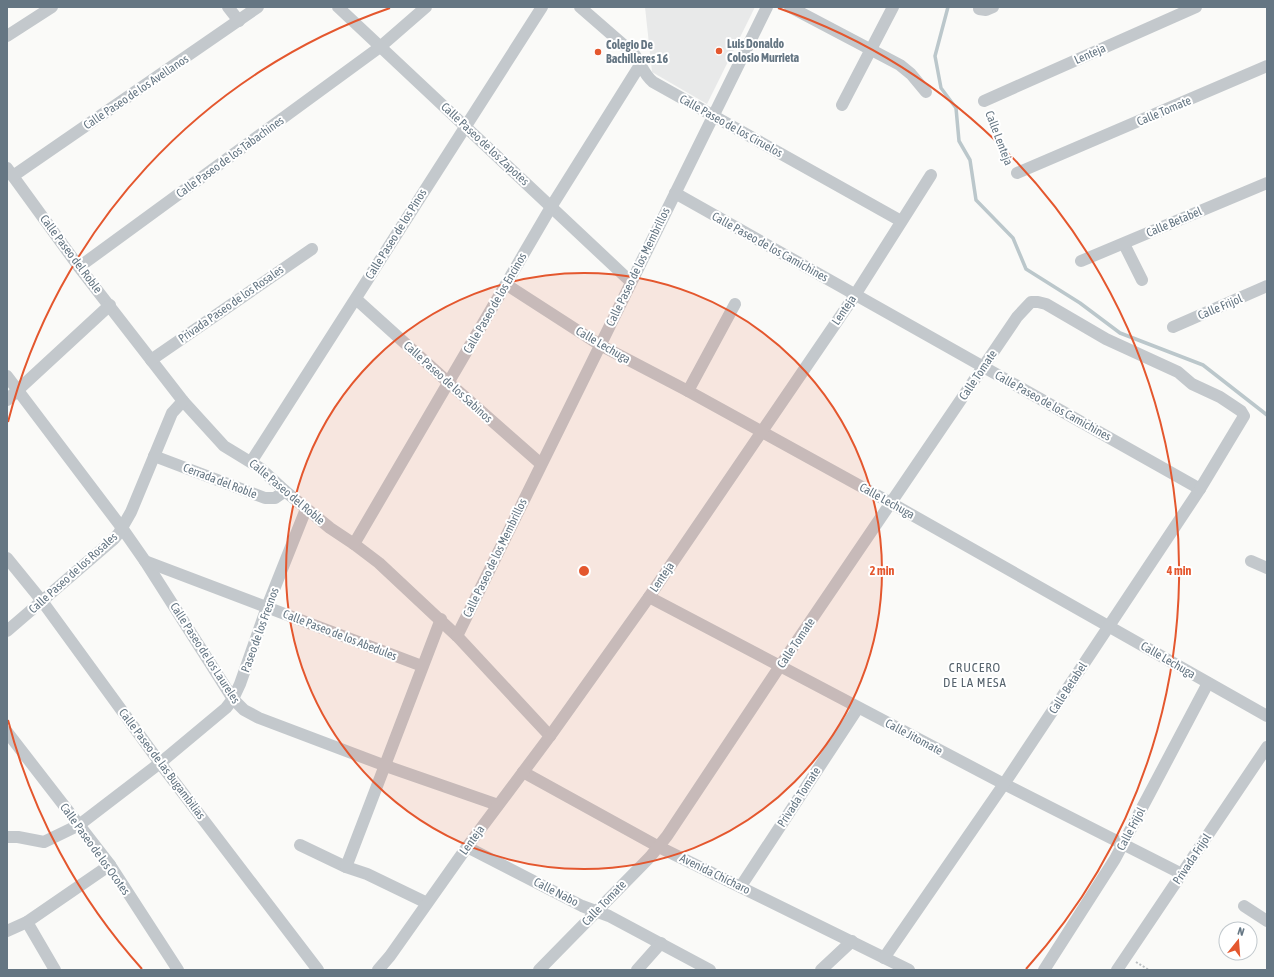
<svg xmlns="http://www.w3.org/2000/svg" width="1274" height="977" font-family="'Asap Condensed',sans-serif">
  <rect width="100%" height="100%" fill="#fafaf8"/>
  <polygon fill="#e8e9e9" points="645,7 755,7 707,104 652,72"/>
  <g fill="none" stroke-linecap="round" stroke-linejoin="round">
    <polyline stroke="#bbc7cb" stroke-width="3.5" points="948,7 935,56 941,88 956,108 959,141 970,160 976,200 1013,238 1026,269 1080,303 1120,333 1203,365 1267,415"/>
    <g stroke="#bbbfc2" stroke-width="2" stroke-dasharray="2 2" stroke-linecap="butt">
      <polyline points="988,111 1009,165"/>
      <polyline points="1136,962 1149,970"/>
    </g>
    <g stroke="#c3c8cc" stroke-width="12">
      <polyline points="228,7 239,21"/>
      <polyline points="338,7 631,282"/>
      <path d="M580 7 634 54C641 63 643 74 653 82L901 221"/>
      <polyline points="790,7 900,65 911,74 926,92"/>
      <polyline points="979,9 986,10 993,7"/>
      <polyline points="7,36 52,7"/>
      <polyline points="984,101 1196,7"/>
      <polyline points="842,105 893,7"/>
      <polyline points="7,168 79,267 183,401 224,446 260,468 285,491 330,528 354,544 379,563 457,636 550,736"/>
      <polyline points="1017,173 1267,66"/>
      <polyline points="13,176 258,7"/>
      <polyline points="675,193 1200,489"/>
      <polyline points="1124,244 1142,280"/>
      <polyline points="1081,261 1267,183"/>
      <polyline points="79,267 380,47 426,7"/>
      <polyline points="507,285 600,345 688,391 891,503 1267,716"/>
      <polyline points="356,299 449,383 541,464"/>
      <polyline points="1173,327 1267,286"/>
      <polyline points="151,360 312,249"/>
      <polyline points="7,376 122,528 145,561 233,699 244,710 259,718 386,766 498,805"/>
      <polyline points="688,391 735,304"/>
      <polyline points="7,400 110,305"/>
      <polyline points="154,456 265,498 275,498 285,491"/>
      <polyline points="251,462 542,7"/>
      <polyline points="354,544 551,207 640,65"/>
      <polyline points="7,558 42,601 160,763 318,970"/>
      <polyline points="145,561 422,666"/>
      <polyline points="1251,561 1267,568"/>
      <polyline points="649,597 1004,784 1182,874"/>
      <polyline points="7,631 114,539 119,533 131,512 172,413 183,401"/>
      <polyline points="457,636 767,7"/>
      <polyline points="7,732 110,865 178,970"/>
      <polyline points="523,772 659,847 909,970"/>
      <polyline points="7,837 18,837 44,842 79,825 160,763 226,708 233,699 240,684 267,607 306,509"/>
      <polyline points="300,845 346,867 367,874 427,903"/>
      <polyline points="467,847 582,906 609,916 710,970"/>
      <polyline points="346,867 441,619"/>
      <polyline points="741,886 858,708"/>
      <polyline points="1244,906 1267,921"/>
      <polyline points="27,922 55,970"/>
      <polyline points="7,931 27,922 110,865"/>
      <polyline points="378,970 390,956 467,847 550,736 649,597 855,295 931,175"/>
      <polyline points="539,970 650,857 667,836 780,666 1017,317 1031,302 1038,302 1046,304 1106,339 1178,372 1192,384 1220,397 1241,411 1244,416 1200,489 1004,784 884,958"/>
      <polyline points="637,970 661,943"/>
      <polyline points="821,970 852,941"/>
      <polyline points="1044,970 1115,859 1208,683"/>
      <polyline points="1117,970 1267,747"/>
    </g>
  </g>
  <circle cx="584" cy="571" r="298" fill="#e4572e" fill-opacity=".12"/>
  <g fill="none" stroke="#e4572e" stroke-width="2">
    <circle cx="584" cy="571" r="298"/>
    <path d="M142 969A595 595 0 0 1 8 720M8 422A595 595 0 0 1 390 8M778 8A595 595 0 0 1 1026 969"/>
  </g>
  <g fill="#e4572e" stroke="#fff" stroke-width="1.5">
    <circle cx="719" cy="51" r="4"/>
    <circle cx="598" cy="52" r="4"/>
  </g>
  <g text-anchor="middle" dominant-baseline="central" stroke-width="4" stroke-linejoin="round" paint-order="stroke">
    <g font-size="12" font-weight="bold" fill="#657683" stroke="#fff" text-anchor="start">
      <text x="727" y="44">Luis Donaldo<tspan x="727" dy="14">Colosio Murrieta</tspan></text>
      <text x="606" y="45">Colegio De<tspan x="606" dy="14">Bachilleres 16</tspan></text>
    </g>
    <g font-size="12" fill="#657683" stroke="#fff">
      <text transform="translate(1090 54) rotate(-24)">Lenteja</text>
      <text transform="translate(136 92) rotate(-34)">Calle Paseo de los Avellanos</text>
      <text transform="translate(1164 111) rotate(-23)">Calle Tomate</text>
      <text transform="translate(731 126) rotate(29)">Calle Paseo de los Ciruelos</text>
      <text transform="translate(999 138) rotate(69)">Calle Lenteja</text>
      <text transform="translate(485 144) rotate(43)">Calle Paseo de los Zapotes</text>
      <text transform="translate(230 157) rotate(-36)">Calle Paseo de los Tabachines</text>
      <text transform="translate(1174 222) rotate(-23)">Calle Betabel</text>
      <text transform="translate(396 234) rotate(-58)">Calle Paseo de los Pinos</text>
      <text transform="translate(770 247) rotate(29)">Calle Paseo de los Camichines</text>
      <text transform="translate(71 254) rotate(53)">Calle Paseo del Roble</text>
      <text transform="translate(638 267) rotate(-64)">Calle Paseo de los Membrillos</text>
      <text transform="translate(495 303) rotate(-60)">Calle Paseo de los Encinos</text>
      <text transform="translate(231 304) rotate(-35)">Privada Paseo de los Rosales</text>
      <text transform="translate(1220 307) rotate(-23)">Calle Frijol</text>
      <text transform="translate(844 310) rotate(-56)">Lenteja</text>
      <text transform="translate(603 345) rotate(30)">Calle Lechuga</text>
      <text transform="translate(978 375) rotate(-56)">Calle Tomate</text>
      <text transform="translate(448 382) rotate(42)">Calle Paseo de los Sabinos</text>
      <text transform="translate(1053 406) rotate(29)">Calle Paseo de los Camichines</text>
      <text transform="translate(220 481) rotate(21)">Cerrada del Roble</text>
      <text transform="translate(287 492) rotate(40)">Calle Paseo del Roble</text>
      <text transform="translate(887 501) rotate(29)">Calle Lechuga</text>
      <text transform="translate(495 558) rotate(-64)">Calle Paseo de los Membrillos</text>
      <text transform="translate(73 573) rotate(-42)">Calle Paseo de los Rosales</text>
      <text transform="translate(662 577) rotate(-56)">Lenteja</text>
      <text transform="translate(260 630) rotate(-70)">Paseo de los Fresnos</text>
      <text transform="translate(340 635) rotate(21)">Calle Paseo de los Abedules</text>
      <text transform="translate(796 643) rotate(-56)">Calle Tomate</text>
      <text transform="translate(205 653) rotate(57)">Calle Paseo de los Laureles</text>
      <text transform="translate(1168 660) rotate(30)">Calle Lechuga</text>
      <text transform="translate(1068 688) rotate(-57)">Calle Betabel</text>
      <text transform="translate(914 737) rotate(28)">Calle Jitomate</text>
      <text transform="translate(162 764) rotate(53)">Calle Paseo de las Bugambilias</text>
      <text transform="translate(799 797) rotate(-57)">Privada Tomate</text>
      <text transform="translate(1131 829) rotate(-62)">Calle Frijol</text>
      <text transform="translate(472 840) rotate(-54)">Lenteja</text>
      <text transform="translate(95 849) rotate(54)">Calle Paseo de los Ocotes</text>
      <text transform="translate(1192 859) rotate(-56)">Privada Frijol</text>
      <text transform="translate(715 874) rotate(26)">Avenida Chícharo</text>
      <text transform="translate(556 892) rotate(27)">Calle Nabo</text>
      <text transform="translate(604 903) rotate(-46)">Calle Tomate</text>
    </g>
    <g font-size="13" letter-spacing="1" fill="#57646e" stroke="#fff">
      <text x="975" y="667">CRUCERO<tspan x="975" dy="15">DE LA MESA</tspan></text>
    </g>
  </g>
  <circle cx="584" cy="571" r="6" fill="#e4572e" stroke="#fff" stroke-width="2"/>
  <g font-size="12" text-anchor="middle" font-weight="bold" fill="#e4572e" stroke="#fff" stroke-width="4" stroke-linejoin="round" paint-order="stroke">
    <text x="882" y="575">2 min</text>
    <text x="1179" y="575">4 min</text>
  </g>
  <rect width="1274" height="977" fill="none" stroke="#657683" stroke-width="16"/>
  <g transform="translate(1238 941) rotate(17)"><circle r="19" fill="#ffffff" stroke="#c1c8cd"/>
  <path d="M0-3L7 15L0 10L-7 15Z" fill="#e4572e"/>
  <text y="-6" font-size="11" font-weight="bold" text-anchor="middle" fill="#657683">N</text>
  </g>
</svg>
